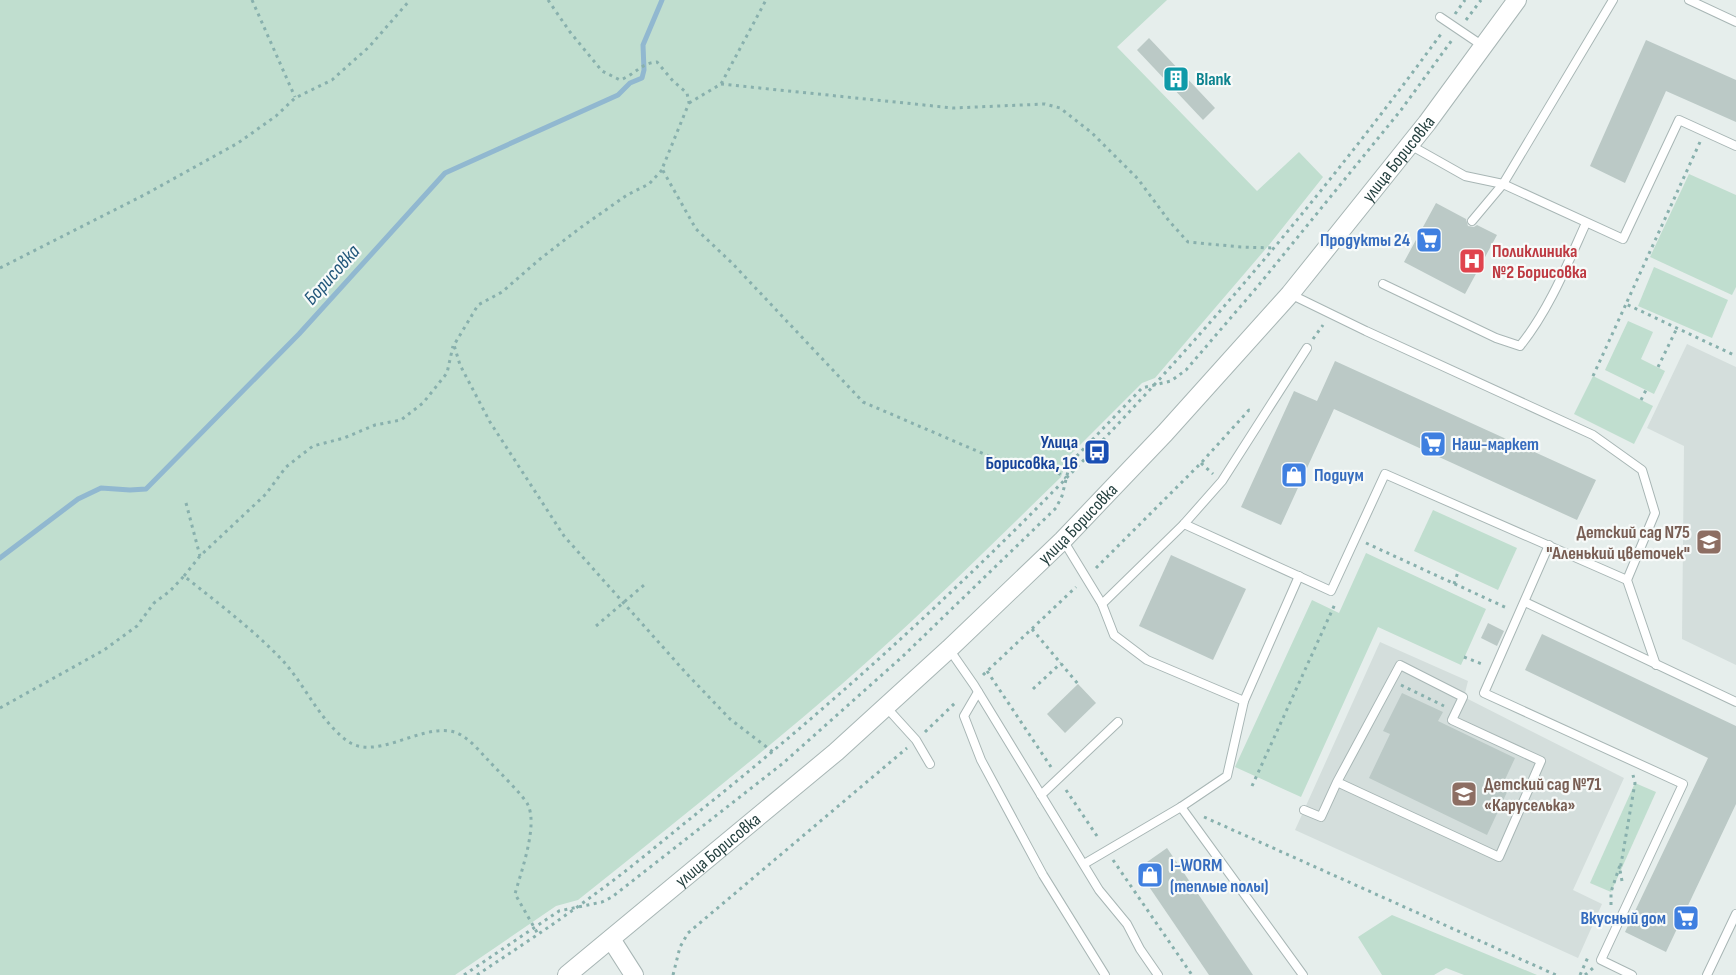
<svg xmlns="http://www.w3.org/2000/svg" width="1736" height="975" font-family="'Sofia Sans Condensed',sans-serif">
  <rect width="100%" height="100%" fill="#e6eeec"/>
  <g fill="#d4dedc">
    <polygon points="1687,344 1736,367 1736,665 1682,639 1684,446 1647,428"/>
    <polygon points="1380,642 1468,681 1464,697 1624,778 1573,890 1602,904 1578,958 1295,830"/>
  </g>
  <g fill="#c0decf">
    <path d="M0 0H1167L1117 47 1257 191 1299 152 1323 177 1269 245 1155 378 1142 383 1068 457 1061 477C989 547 918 618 842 684 756 758 667 829 578 900L556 906 455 975H0Z"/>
    <polygon points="1689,174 1736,195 1736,287 1732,295 1650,257"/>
    <polygon points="1654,267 1728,300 1712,338 1638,306"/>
    <polygon points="1628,321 1653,332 1641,359 1665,371 1654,394 1605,370"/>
    <polygon points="1593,376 1653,406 1634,444 1574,414"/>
    <polygon points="1433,510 1517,548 1498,590 1414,551"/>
    <polygon points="1366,553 1486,609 1461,665 1378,627 1301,797 1235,767 1312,600 1339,613"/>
    <polygon points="1635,783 1656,792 1611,892 1590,883"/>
    <polygon points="1392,915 1537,975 1464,975 1446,968 1434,975 1382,975 1358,937"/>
  </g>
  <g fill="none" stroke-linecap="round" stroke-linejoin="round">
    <polyline stroke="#91b8d0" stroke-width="5" points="0,558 78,499 101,488 130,490 146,489 299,334 445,173 618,95 630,83 642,78 644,70 643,45 662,0"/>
  </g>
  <g fill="#bbc9c6">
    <polygon points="1149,38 1215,108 1203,120 1137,50"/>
    <polygon points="1646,40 1736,80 1736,122 1666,91 1625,183 1590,166"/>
    <polygon points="1436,203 1466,219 1468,226 1474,227 1477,225 1497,235 1465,294 1404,262"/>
    <polygon points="1335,361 1596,480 1577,520 1334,409 1281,525 1241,507 1294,391 1317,401"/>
    <polygon points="1171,555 1246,589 1213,660 1139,626"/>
    <polygon points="1488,623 1504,631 1497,646 1481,638"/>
    <polygon points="1542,634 1736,726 1736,804 1666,952 1625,932 1708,758 1525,670"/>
    <polygon points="1078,684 1096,703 1065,733 1047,714"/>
    <polygon points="1402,693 1443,712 1438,721 1515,758 1502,786 1508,790 1487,835 1369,778 1390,734 1383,731"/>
    <polygon points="1167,848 1253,975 1209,975 1137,869"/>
  </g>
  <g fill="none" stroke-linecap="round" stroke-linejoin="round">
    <defs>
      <g id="service">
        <polyline points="1689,0 1736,22"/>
        <polyline points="1440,17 1483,46"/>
        <polyline points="1410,145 1465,176 1503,184 1623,239 1679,120 1736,146"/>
        <polyline points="1472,221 1503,184 1613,0"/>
        <path d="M1383 284 1496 338 1520 346C1549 310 1567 265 1586 223"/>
        <polyline points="1290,294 1366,331 1593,435 1642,470 1655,513 1627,580 1656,665"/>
        <polyline points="1184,524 1331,591 1385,474 1627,580"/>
        <polyline points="1063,540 1102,604"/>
        <polyline points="1549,545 1484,693 1683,784 1601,960 1632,975"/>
        <polyline points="1525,602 1736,702"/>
        <polyline points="949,649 974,685 1099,890 1127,924 1140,949 1158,975"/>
        <polyline points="978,692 964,716 981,760 1043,875 1105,975"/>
        <polyline points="1244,701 1147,660 1114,635 1102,604 1184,524 1222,481 1307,348"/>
        <polyline points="886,707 916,740 930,764"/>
        <polyline points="1041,795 1118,722"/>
        <polyline points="1181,807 1227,776 1244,701 1299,576"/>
        <polyline points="1304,810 1321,817 1337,782 1400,665 1463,697 1452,720 1541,761 1499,857 1337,782"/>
        <polyline points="1084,864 1181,807 1303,975"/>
        <polyline points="1707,975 1736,914"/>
      </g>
      <g id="tertiary">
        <polyline points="611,939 634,975"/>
        <path id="s1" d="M567 975 836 752 949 649 1063 540 1165 433 1290 294 1427 123 1517 0"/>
      </g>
    </defs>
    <use href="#service" stroke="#a8b6b5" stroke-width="10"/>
    <use href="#tertiary" stroke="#a8b6b5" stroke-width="20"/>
    <g stroke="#88b0ad" stroke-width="3" stroke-dasharray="3 4.5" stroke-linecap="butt">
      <polyline points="252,0 295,97"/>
      <path d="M548 0 570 32 602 71 620 80C636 74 641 63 657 62L673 81 687 93 689 103 662 169 696 229 732 263 863 402 1005 463 1047 466 1066 478"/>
      <polyline points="1455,14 1465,0"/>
      <polyline points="1466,20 1481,0"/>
      <polyline points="721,84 953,108 1045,104 1060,108 1092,133 1138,179 1169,221 1188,242 1241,247 1273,248"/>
      <polyline points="689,103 721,84 766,0"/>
      <polyline points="1700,142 1626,304 1736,356"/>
      <polyline points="662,170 649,184 627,195 580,228 540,259 502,292 478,305 454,345 460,365 490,422 564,536 686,673 730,719 773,752"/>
      <polyline points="0,268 146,194 238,143 276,116 295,98 332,80 369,47 410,0"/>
      <polyline points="1313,339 1323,325"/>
      <polyline points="1658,367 1677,328"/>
      <polyline points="1593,376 1626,304"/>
      <polyline points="1641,400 1646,390"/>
      <polyline points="1201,463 1213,474"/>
      <polyline points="186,503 200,556"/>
      <polyline points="1366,543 1507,608"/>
      <polyline points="1096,568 1201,463 1249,410 1251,411"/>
      <polyline points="184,576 200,556 266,494 286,467 313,446 344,438 375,425 401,420 423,403 447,373 453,346"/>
      <polyline points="1454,584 1458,572"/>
      <polyline points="596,626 644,585"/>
      <polyline points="1032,629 1078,684"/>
      <polyline points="1464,657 1482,664"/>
      <polyline points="987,671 1051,767"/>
      <polyline points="983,675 1076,587"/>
      <polyline points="1401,685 1444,706"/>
      <polyline points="1033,689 1061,663"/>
      <path d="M0 708 104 650 137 626 154 603 170 591 184 576C219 604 254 630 284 662 306 687 319 719 346 740 374 762 417 726 450 731 467 734 478 750 489 761 497 770 524 796 528 805 538 826 521 872 515 894L538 934"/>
      <polyline points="925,732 955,703"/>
      <polyline points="1252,786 1335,604"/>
      <polyline points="1502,786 1514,790"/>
      <polyline points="1066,790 1099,839"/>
      <polyline points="1204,817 1556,975"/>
      <polyline points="1113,860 1192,975"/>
      <polyline points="1622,881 1620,870 1635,783 1633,775"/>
      <polyline points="1611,905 1611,892 1620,865"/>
      <polyline points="464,975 559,911 602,902 612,897 782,764 901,658 1056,508 1062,496 1070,463 1142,388 1171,381 1186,370 1258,286 1401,110 1452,40"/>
      <path d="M477 975C516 949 556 923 595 894 631 868 666 838 701 810 981 586 1230 323 1441 34"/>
      <polyline points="673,975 680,947 688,933 907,748"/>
      <polyline points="1580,975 1588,957"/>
      <polyline points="1585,975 1593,968"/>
    </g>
    <use href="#service" stroke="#fff" stroke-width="8"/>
    <use href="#tertiary" stroke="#fff" stroke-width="18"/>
  </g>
  <defs>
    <symbol id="building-square" viewBox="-11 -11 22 22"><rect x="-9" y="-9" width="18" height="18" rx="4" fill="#0f9aa8" stroke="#f7faf9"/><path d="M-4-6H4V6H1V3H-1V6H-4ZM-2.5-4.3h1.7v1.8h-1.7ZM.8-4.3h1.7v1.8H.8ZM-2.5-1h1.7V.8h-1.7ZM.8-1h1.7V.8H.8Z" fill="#fff"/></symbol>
    <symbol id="supermarket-square" viewBox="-11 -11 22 22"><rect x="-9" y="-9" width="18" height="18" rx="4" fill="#3f7fe0" stroke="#f7faf9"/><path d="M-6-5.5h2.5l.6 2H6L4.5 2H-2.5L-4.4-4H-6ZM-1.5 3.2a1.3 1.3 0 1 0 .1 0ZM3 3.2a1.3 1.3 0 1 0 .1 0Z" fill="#fff"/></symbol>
    <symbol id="hospital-square" viewBox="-11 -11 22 22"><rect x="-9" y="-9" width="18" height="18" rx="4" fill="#e0444e" stroke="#f7faf9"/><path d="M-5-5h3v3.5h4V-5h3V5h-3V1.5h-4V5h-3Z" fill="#fff"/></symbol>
    <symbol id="bus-square" viewBox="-11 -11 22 22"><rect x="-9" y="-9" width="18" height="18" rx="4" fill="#1a4fb4" stroke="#f7faf9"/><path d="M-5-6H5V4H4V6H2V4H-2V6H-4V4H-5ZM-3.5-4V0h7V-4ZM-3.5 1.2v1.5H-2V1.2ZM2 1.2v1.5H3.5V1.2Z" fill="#fff"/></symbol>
    <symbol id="shop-square" viewBox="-11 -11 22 22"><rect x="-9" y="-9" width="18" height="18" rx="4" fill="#3f7fe0" stroke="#f7faf9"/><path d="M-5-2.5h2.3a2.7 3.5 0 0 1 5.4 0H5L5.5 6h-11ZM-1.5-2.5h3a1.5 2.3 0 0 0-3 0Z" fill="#fff"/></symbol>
    <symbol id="school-square" viewBox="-11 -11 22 22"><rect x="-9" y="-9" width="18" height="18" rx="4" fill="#8d6e63" stroke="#f7faf9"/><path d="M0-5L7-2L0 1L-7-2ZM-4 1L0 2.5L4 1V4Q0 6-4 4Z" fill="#fff"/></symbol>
  </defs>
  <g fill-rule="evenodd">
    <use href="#building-square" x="1161" y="64" width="30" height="30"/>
    <use href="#supermarket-square" x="1414" y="225" width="30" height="30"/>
    <use href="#hospital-square" x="1457" y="246" width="30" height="30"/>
    <use href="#supermarket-square" x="1418" y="429" width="30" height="30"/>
    <use href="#bus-square" x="1082" y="437" width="30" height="30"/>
    <use href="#shop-square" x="1279" y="460" width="30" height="30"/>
    <use href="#school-square" x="1694" y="527" width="30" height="30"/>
    <use href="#school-square" x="1449" y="779" width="30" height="30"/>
    <use href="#shop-square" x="1135" y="860" width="30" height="30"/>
    <use href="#supermarket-square" x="1671" y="903" width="30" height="30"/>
  </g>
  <g text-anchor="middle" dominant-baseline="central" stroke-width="4.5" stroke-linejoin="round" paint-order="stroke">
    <g font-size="18" font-weight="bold" fill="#0d838f" stroke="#f7faf9" text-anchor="start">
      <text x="1196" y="79">Blank</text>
    </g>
    <g font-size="18" fill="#25403f" stroke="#f7faf9">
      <text stroke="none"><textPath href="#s1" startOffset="1168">улица Борисовка</textPath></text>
      <text stroke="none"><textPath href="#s1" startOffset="682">улица Борисовка</textPath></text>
      <text stroke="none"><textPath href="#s1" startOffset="196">улица Борисовка</textPath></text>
    </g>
    <g font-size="18" font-weight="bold" fill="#366cbe" stroke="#f7faf9" text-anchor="start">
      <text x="1410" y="240" text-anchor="end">Продукты 24</text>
      <text x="1452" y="444">Наш-маркет</text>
      <text x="1314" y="475">Подиум</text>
      <text x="1170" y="865">I-WORM<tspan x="1170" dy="21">(теплые полы)</tspan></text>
      <text x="1666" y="918" text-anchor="end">Вкусный дом</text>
    </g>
    <g font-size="18" font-weight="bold" fill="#be3a42" stroke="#f7faf9" text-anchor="start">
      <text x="1492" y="251">Поликлиника<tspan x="1492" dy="21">№2 Борисовка</tspan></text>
    </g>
    <g font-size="18" font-weight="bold" fill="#164399" stroke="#f7faf9" text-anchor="end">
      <text x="1078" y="442">Улица<tspan x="1078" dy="21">Борисовка, 16</tspan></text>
    </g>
    <g font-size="18" font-weight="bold" fill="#785e54" stroke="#f7faf9" text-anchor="end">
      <text x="1690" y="532">Детский сад N75<tspan x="1690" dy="21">"Аленький цветочек"</tspan></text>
      <text x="1484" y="784" text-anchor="start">Детский сад №71<tspan x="1484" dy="21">«Каруселька»</tspan></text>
    </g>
    <g font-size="20" font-style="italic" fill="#21567a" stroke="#f7faf9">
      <text transform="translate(332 275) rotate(-48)">Борисовка</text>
    </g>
  </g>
</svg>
